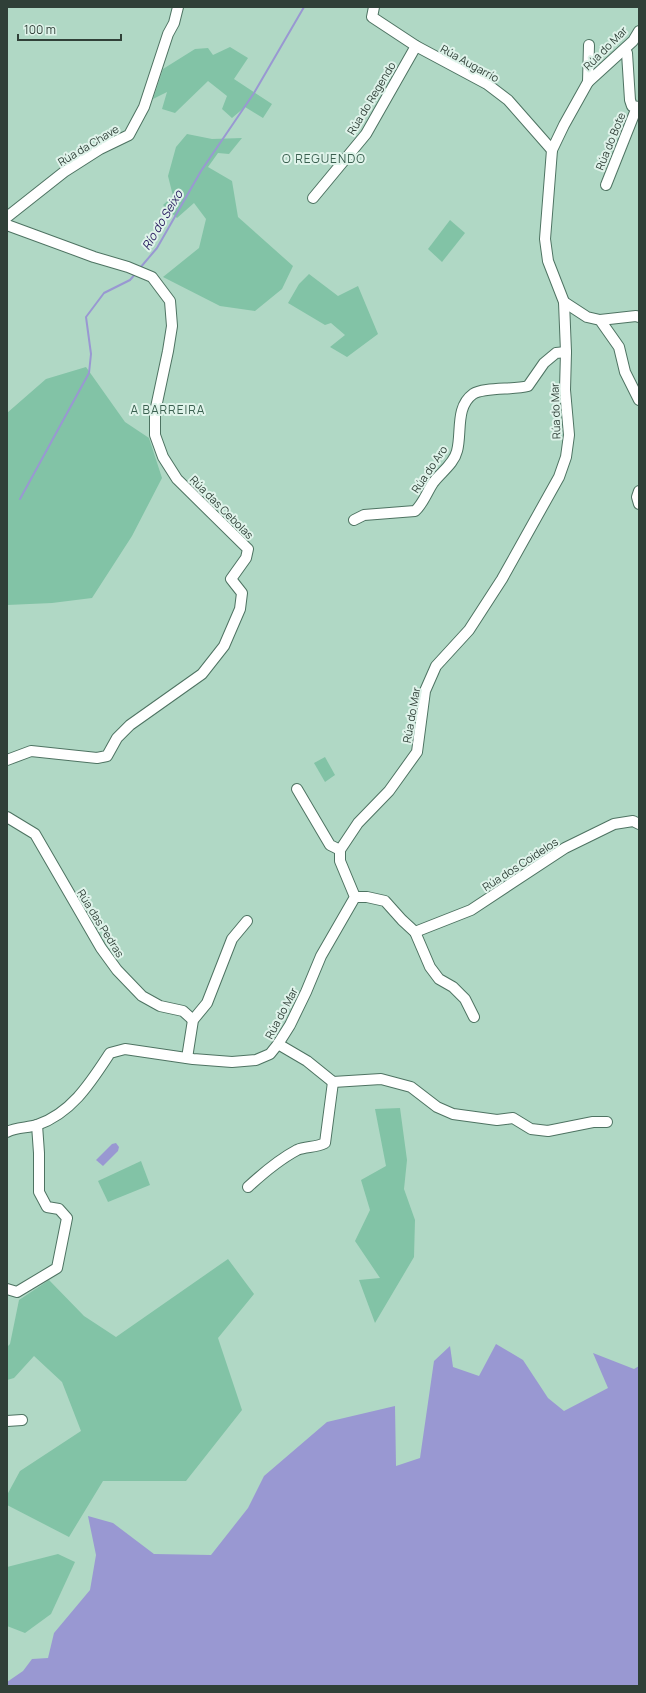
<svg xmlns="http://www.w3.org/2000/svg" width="646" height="1693" font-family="Manrope,sans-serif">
  <rect width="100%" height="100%" fill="#b0d8c5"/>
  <g fill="#82c3a6">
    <polygon points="230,47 248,58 234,79 272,104 263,118 245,107 232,118 222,109 227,96 208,81 175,113 162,109 167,92 153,99 163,69 195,49 208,48 213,55"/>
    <polygon points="187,134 212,139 242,138 229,154 218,153 208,167 232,181 238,217 293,266 282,289 255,311 220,306 163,277 199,248 206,219 194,203 177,218 163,205 173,196 168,176 176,147"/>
    <polygon points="450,220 465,233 442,262 428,249"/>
    <polygon points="309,274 338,296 358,286 378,334 347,357 330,347 345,335 331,323 325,325 288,303 299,284"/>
    <polygon points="86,367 125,422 149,438 162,478 132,536 92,598 52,603 7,605 7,413 46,379"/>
    <polygon points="325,757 335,775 325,782 314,763"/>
    <polygon points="400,1108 407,1160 404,1189 415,1220 414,1257 375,1323 359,1280 380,1278 355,1241 370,1210 361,1180 386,1166 375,1109"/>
    <polygon points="141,1161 150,1185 108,1202 98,1181"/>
    <polygon points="228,1259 254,1294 218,1338 242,1410 186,1481 103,1481 69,1537 7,1505 7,1495 20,1471 81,1431 62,1382 34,1356 14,1378 7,1380 7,1347 10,1344 19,1300 49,1280 84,1316 116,1337"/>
    <polygon points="58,1554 75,1562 51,1614 25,1633 7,1626 7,1567"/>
  </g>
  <g fill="#9998d2">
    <polygon points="116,1143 119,1147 118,1151 103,1166 96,1160 112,1144"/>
    <polygon points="496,1344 523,1360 548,1398 564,1411 608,1388 593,1353 634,1369 639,1366 639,1686 7,1686 7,1682 23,1671 32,1659 48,1658 54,1633 90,1590 96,1555 88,1516 113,1523 154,1554 211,1555 248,1508 264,1476 327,1422 395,1406 396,1466 420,1458 434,1361 450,1346 453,1367 479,1376"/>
  </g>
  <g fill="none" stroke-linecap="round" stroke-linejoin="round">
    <g stroke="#9998d2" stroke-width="2">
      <polyline points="140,268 157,248 201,171 254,93 304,7"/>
      <polyline points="20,499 89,373 91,354 86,317 104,293 130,280 136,273"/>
    </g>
    <defs>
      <g id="minor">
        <polyline points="374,7 372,17 416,46 487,84 508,100 552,150"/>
        <polyline points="624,50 627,53 630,100 632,106 639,107"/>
        <polyline points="588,82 589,45"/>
        <polyline points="606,185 637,107"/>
        <polyline points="313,198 366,134 416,46"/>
        <polyline points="7,217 64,172 100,149 129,135 144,107 168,34 174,23 178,7"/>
        <polyline points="7,225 94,257 128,267 152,277 170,301 172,326 168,351 155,412 155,435 163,457 177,479 248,549 246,558 231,579 242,593 240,609 224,646 202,674 130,725 117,738 107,756 97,758 31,751 7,760"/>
        <polyline points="564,302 587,317 600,320 619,347 625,372 639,400"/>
        <polyline points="600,320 636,316 639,317"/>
        <polyline points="639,491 637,497 639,504"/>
        <path d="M354 520 364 515 415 511C423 504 427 492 433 483 440 473 454 464 457 451 462 433 455 407 473 394 484 387 514 390 528 386L544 363 556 353 566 352"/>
        <polyline points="297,789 330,845 340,850"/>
        <polyline points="7,817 35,834 101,948 117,970 142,996 160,1006 183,1011 193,1020"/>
        <polyline points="355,897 367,897 385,901 402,920 415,932 430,967 439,979 453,987 465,999 474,1017"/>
        <polyline points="415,932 471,910 565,848 614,824 633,821 639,824"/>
        <polyline points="278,1044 307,1061 333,1082 381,1079 411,1087 437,1107 453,1114 497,1120 513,1118 531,1129 548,1131 593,1122 607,1122"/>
        <polyline points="187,1058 193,1020 207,1003 232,939 247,921"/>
        <path d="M7 1132C16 1127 28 1128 37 1125 72 1113 91 1082 110 1053L125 1049 193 1059 232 1062 256 1060 270 1054 278 1044 290 1025 306 992 321 956 355 897 340 861V850L358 823 389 791 417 752 425 691 436 666 469 630 502 579 559 477 566 457 569 435 565 390 566 352 564 302 548 261 545 239 552 150 564 125 588 82 633 41 639 31"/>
        <path d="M248 1187C261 1175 282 1158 297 1150 306 1146 315 1148 325 1143L333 1082"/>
        <polyline points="7,1289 17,1292 57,1268 67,1218 59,1209 47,1207 39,1192 39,1153 37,1125"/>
        <polyline points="7,1421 22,1420"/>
      </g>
    </defs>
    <use href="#minor" stroke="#4e7362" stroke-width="12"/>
    <use href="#minor" stroke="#fff" stroke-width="10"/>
  </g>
  <g text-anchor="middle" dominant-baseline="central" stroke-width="4" stroke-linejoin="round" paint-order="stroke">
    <g font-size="11" fill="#304038" stroke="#dff3ea">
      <text transform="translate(605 48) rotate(-45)">Rúa do Mar</text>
      <text transform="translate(470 63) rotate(29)">Rúa Augarrío</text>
      <text transform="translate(371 98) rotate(-59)">Rúa do Regendo</text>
      <text transform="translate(610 141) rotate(-68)">Rúa do Bote</text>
      <text transform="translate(88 145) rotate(-31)">Rúa da Chave</text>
      <text transform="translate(555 411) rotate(-92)">Rúa do Mar</text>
      <text transform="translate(429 469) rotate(-56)">Rúa do Aro</text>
      <text transform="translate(222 507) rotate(45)">Rúa das Cebolas</text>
      <text transform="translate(411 715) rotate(-80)">Rúa do Mar</text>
      <text transform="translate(520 864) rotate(-33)">Rúa dos Coidelos</text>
      <text transform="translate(101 923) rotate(58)">Rúa das Pedras</text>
      <text transform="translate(281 1013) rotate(-62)">Rúa do Mar</text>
    </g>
    <g font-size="12" letter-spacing="1" fill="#3b6050" stroke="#dff3ea">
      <text x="324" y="158">O REGUENDO</text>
      <text x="168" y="409">A BARREIRA</text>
    </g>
    <g font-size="12" font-style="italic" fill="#271a5e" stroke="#dff3ea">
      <text transform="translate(162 220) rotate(-59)">Río do Seixo</text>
    </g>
  </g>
  <rect width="646" height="1693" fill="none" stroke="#304038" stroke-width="16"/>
  <path d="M18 34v6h103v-6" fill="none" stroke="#304038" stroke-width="2"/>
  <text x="24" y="34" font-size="12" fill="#304038" stroke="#dff3ea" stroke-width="3" paint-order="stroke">100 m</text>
</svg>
